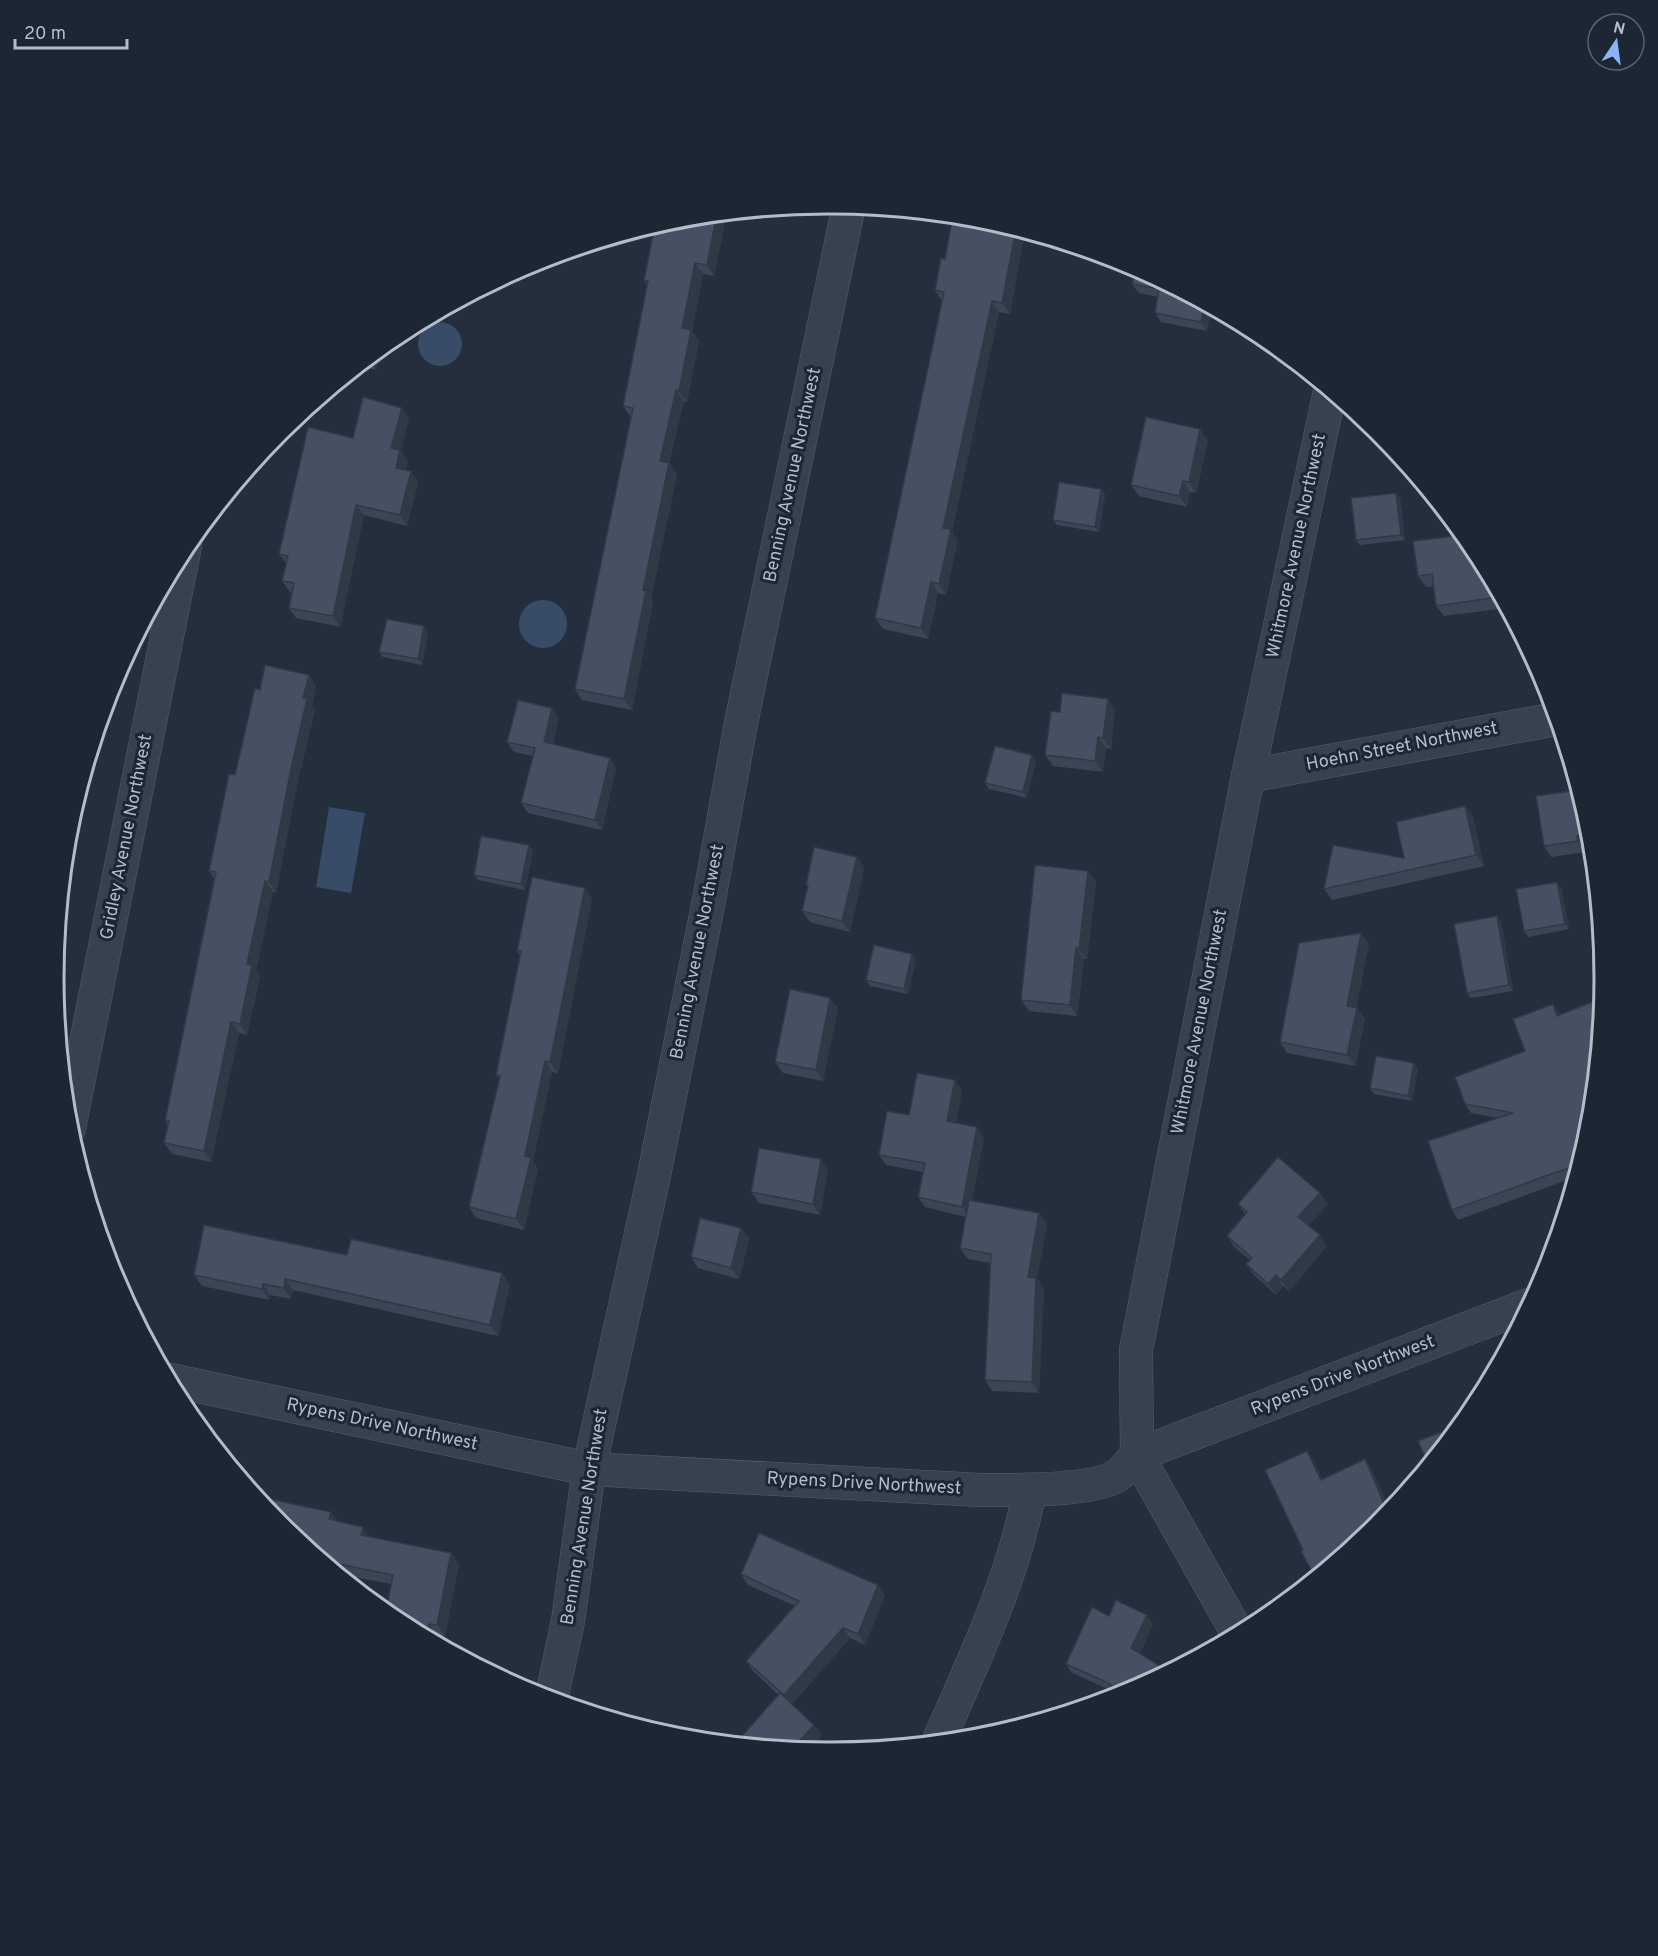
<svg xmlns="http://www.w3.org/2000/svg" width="1658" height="1956" font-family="Overpass,sans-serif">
  <rect width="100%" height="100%" fill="#242f3e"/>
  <g fill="#394c67">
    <circle cx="440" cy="344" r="22"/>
    <circle cx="543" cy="624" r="24"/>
    <polygon points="329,807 365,813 351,893 316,887"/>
  </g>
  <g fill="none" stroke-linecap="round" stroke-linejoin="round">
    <defs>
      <g id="minor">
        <polyline points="1248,776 1556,719"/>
        <polyline points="69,1128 185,546"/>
        <path d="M170 1380 589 1469 980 1490C1011 1490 1094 1492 1118 1475 1125 1470 1131 1461 1137 1455L1529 1305"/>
        <polyline points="1238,1634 1137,1455 1136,1350 1248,776 1330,391"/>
        <polyline points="551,1700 568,1621 589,1469 653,1180 709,900 741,723 849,205"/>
        <path d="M938 1742C974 1660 1013 1579 1030 1490"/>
      </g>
    </defs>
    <use href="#minor" stroke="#565f6c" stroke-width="34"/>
    <use href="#minor" stroke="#38414e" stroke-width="33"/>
  </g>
  <g fill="#3b4654">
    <polygon points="727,213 714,276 703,274 692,331 699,341 687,402 684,401 669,463 677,474 651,598 653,602 632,710 582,700 575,689 631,417 623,406 647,285 644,280 678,218"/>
    <polygon points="981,218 1025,231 1010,314 999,312 952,532 958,540 946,595 938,593 928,639 883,629 875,618 942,301 935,290 945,259"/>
    <polygon points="1136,267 1212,308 1207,331 1161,322 1155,313 1158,297 1139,293 1132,284"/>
    <polygon points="381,348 376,370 359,366"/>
    <polygon points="409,418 401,451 408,461 405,470 418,482 407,526 364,515 340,627 296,618 289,608 292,592 290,592 282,581 286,563 279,554 353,438"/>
    <polygon points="1208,440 1196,493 1190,492 1187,507 1139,496 1131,485"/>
    <polygon points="1101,489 1105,495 1099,532 1057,525 1053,520"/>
    <polygon points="1396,493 1400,498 1405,540 1360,545 1356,540"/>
    <polygon points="1474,548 1504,605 1498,606 1499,609 1444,616 1436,606 1434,586 1426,587 1418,576"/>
    <polygon points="428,632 422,665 383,657 379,652"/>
    <polygon points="309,675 316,686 312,706 315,710 298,780 276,893 273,892 256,971 260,976 247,1035 239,1033 211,1162 172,1154 164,1143 168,1126 165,1121 214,878 209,871 235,775 260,690"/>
    <polygon points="1115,710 1111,749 1106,748 1103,772 1053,766 1045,755 1060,712"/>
    <polygon points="559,718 553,744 616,768 602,830 528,813 521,803 533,756 514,752 507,742"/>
    <polygon points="1036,761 1027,798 989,789 985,783"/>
    <polygon points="1465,806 1473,817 1484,866 1332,900 1324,889 1404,858"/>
    <polygon points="1589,827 1591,846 1585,847 1585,852 1551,857 1544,846"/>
    <polygon points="533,851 525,890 478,880 474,875"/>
    <polygon points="857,857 864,868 850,932 810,922 802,911 808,888 806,885"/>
    <polygon points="1096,881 1087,959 1084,959 1077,1016 1029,1011 1021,1000"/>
    <polygon points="1561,887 1569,929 1528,937 1524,931"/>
    <polygon points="585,888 592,899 558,1073 552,1072 533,1161 538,1169 524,1230 476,1218 469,1207 500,1079 496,1075 520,955 517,951"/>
    <polygon points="1497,916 1501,922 1513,991 1471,998 1467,993"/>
    <polygon points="1369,944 1356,1007 1365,1019 1355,1066 1287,1053 1280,1042"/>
    <polygon points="912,954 916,959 908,994 870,986 866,980"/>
    <polygon points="1597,1000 1601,1005 1589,1130 1575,1177 1458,1220 1452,1210 1498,1118 1471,1113 1465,1104 1525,1051 1553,1004 1560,1015"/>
    <polygon points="838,1008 823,1081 783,1073 775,1062"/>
    <polygon points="1414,1063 1418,1069 1412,1101 1374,1094 1370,1088"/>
    <polygon points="962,1090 956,1123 984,1137 972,1201 1039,1213 1047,1224 1037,1278 1044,1289 1039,1393 992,1391 985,1380 990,1263 968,1259 960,1248 966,1217 925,1207 918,1197 923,1172 886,1165 879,1155 909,1115"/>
    <polygon points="828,1170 820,1215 759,1203 751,1192"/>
    <polygon points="1320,1193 1328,1204 1308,1226 1327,1246 1289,1291 1283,1286 1276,1295 1254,1275 1246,1264 1250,1260 1234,1247 1227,1236 1245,1214 1238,1204"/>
    <polygon points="741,1228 749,1239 739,1279 698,1268 691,1257"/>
    <polygon points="347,1255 510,1284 498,1336 293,1290 291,1299 270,1295 269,1300 202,1286 194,1275"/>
    <polygon points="331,1512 337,1521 369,1536 459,1564 445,1636 436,1635 435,1642 398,1622 391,1584 339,1574 281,1526"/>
    <polygon points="741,1574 885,1595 865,1645 850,1638 792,1704 814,1725 822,1736 753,1671 746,1661 795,1606 748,1585"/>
    <polygon points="1109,1616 1153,1624 1140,1654 1125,1694 1119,1696 1112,1691 1072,1673 1066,1664"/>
  </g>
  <g fill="#303945">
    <polygon points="727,213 714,276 707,265 717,214"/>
    <polygon points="1016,229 1025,231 1010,314 1002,303"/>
    <polygon points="695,263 703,274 692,331 699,341 687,402 679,391 682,328"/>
    <polygon points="992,301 999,312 952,532 958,540 946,595 939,584 943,528"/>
    <polygon points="1205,304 1212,308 1207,331 1201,322"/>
    <polygon points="381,348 376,370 369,359 369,358"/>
    <polygon points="676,390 684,401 669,463 677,474 651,598 653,602 632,710 624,699 643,590 660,461"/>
    <polygon points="402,408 409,418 401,451 408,461 403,478 396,468 391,448"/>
    <polygon points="1200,429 1208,440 1196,493 1189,482"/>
    <polygon points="411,471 418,482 407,526 400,515"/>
    <polygon points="1183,481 1190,492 1187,507 1179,496"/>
    <polygon points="1101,489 1105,495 1099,532 1095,527"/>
    <polygon points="1396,493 1400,498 1405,540 1401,535"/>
    <polygon points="356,505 364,515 340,627 333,616"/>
    <polygon points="931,582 938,593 928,639 921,628"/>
    <polygon points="1491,595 1498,606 1499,609 1491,598"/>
    <polygon points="424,626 428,632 422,665 418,659"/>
    <polygon points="309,675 316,686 312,706 315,710 298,780 276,893 269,882 303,698"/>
    <polygon points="1108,699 1115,710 1111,749 1103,738"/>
    <polygon points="552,708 559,718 551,752 544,742"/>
    <polygon points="1098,737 1106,748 1103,772 1095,761"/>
    <polygon points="1032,755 1036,761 1027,798 1023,792"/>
    <polygon points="610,758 616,768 602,830 595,820"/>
    <polygon points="1465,806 1473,817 1484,866 1476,855"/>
    <polygon points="1577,836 1585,847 1585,852 1578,841"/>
    <polygon points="529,845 533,851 525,890 521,884"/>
    <polygon points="857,857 864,868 850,932 842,921"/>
    <polygon points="1088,871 1096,881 1087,959 1079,949"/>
    <polygon points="265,881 273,892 256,971 260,976 247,1035 240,1024 247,964"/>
    <polygon points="1557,882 1561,887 1569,929 1565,924"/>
    <polygon points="585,888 592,899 558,1073 550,1062"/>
    <polygon points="1497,916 1501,922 1513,991 1509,985"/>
    <polygon points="1361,933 1369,944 1355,1016 1347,1006"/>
    <polygon points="1076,948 1084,959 1077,1016 1070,1005"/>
    <polygon points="912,954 916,959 908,994 904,989"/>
    <polygon points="830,998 838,1008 823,1081 816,1070"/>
    <polygon points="1553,1004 1559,1013 1563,1025 1557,1016"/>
    <polygon points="1357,1008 1365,1019 1355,1066 1347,1055"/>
    <polygon points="231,1022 239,1033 211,1162 204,1151"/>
    <polygon points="545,1061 552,1072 533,1161 538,1169 524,1230 516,1219 525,1156"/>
    <polygon points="1414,1063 1418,1069 1412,1101 1408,1096"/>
    <polygon points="955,1080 962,1090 954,1131 947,1121"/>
    <polygon points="977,1127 984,1137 969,1217 962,1207"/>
    <polygon points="821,1159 828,1170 820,1215 813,1204"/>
    <polygon points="1320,1193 1328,1204 1306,1228 1298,1217"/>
    <polygon points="1039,1213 1047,1224 1037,1278 1044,1289 1039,1393 1032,1382 1028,1277"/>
    <polygon points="741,1228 749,1239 739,1279 731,1268"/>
    <polygon points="1320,1235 1327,1246 1289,1291 1281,1280"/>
    <polygon points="502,1273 510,1284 498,1336 490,1325"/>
    <polygon points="1276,1275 1283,1286 1276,1295 1268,1284"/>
    <polygon points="285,1279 293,1290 291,1299 284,1288"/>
    <polygon points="263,1284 270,1295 269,1300 262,1289"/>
    <polygon points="1307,1451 1314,1461 1328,1490 1321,1480"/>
    <polygon points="1365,1459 1372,1470 1390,1510 1388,1513"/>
    <polygon points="331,1512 339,1523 329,1519"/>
    <polygon points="363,1527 370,1538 361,1535"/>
    <polygon points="451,1553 459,1564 445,1636 437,1625"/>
    <polygon points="878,1585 885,1595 865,1645 858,1634"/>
    <polygon points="1147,1615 1153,1624 1138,1658 1131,1648"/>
    <polygon points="429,1624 436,1635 435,1642 426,1637"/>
    <polygon points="843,1628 850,1638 791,1706 784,1695"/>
    <polygon points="814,1725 822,1736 808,1751 792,1749"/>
  </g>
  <g fill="#455162" stroke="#303945" stroke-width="1.5">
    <polygon points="717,214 707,265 695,263 682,328 691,330 679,391 676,390 660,461 669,463 643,590 646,591 624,699 575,689 633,408 623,406 648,281 644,280 655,225 678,218"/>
    <polygon points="953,215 981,218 1016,229 1002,303 992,301 943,528 951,529 939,584 931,582 921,628 875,618 944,292 935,290 941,258 945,259"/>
    <polygon points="1136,267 1205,304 1201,322 1155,313 1159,289 1132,284"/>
    <polygon points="363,397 402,408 391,448 400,450 396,468 411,471 400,515 356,505 333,616 289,608 294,583 282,581 288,556 279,554 308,427 353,438"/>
    <polygon points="1146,417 1200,429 1189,482 1183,481 1179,496 1131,485"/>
    <polygon points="1059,482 1101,489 1095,527 1053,520"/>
    <polygon points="1396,493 1401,535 1356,540 1351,498"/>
    <polygon points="1463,535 1474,548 1498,594 1491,595 1491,598 1436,606 1432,574 1418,576 1413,541"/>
    <polygon points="387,619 424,626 418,659 379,652"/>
    <polygon points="265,665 309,675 303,698 307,699 291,769 269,882 265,881 247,964 252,965 240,1024 231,1022 204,1151 164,1143 169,1121 165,1121 216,872 209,871 229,774 235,775 255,688 260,690"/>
    <polygon points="1062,693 1108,699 1103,738 1098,737 1095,761 1045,755 1051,711 1060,712"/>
    <polygon points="518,700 552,708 544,742 610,758 595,820 521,803 535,748 507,742"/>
    <polygon points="995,746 1032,755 1023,792 985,783"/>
    <polygon points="1578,790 1589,827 1590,834 1577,836 1578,841 1544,846 1536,796"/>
    <polygon points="1465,806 1476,855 1324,889 1333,845 1404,858 1396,822"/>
    <polygon points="481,836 529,845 521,884 474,875"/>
    <polygon points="814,847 857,857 842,921 802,911 808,885 806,885"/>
    <polygon points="1035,865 1088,871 1079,949 1076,948 1070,1005 1021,1000"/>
    <polygon points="532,877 585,888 550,1062 545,1061 525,1156 531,1158 516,1219 469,1207 500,1076 496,1075 521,951 517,951"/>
    <polygon points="1557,882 1565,924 1524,931 1516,889"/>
    <polygon points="1497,916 1509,985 1467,993 1454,924"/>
    <polygon points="1361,933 1347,1006 1357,1008 1347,1055 1280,1042 1299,943"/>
    <polygon points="874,945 912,954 904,989 866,980"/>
    <polygon points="790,989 830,998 816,1070 775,1062"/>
    <polygon points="1597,1000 1601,1009 1589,1130 1579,1164 1452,1210 1428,1141 1513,1113 1465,1104 1455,1077 1525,1051 1513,1019 1553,1004 1557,1016"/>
    <polygon points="1376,1056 1414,1063 1408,1096 1370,1088"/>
    <polygon points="917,1073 955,1080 947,1121 977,1127 962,1207 918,1197 925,1163 879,1155 887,1111 909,1115"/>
    <polygon points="759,1148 821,1159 813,1204 751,1192"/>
    <polygon points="1278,1157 1320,1193 1298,1217 1320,1235 1281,1280 1276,1275 1268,1284 1246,1264 1252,1258 1227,1236 1247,1212 1238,1204"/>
    <polygon points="969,1200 1039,1213 1028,1277 1036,1278 1032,1382 985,1380 991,1254 960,1248"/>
    <polygon points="700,1218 741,1228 731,1268 691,1257"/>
    <polygon points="204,1225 347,1255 351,1239 502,1273 490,1325 285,1279 284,1288 263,1284 262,1289 194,1275"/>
    <polygon points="1460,1425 1428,1464 1418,1441"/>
    <polygon points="1307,1451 1321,1480 1365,1459 1388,1513 1377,1526 1315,1577 1301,1551 1303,1550 1265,1470"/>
    <polygon points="260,1497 331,1512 329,1519 363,1527 361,1535 451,1553 437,1625 429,1624 426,1637 398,1622 386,1612 393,1575 324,1561 281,1526 259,1499"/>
    <polygon points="759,1533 878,1585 858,1634 843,1628 784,1695 746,1661 799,1601 741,1574"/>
    <polygon points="1116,1600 1147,1615 1131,1648 1168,1671 1125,1694 1106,1682 1066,1664 1092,1607 1109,1616"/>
    <polygon points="780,1693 814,1725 792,1749 735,1744"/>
  </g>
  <g text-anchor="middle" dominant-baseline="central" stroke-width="6" stroke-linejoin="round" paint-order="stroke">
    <g font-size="18" fill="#b4bcc9" stroke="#1d2633">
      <text transform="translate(793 475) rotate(-78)">Benning Avenue Northwest</text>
      <text transform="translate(1297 546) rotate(-78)">Whitmore Avenue Northwest</text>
      <text transform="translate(1402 747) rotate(-11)">Hoehn Street Northwest</text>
      <text transform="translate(127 837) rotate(-79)">Gridley Avenue Northwest</text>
      <text transform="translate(698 952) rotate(-79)">Benning Avenue Northwest</text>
      <text transform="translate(1200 1022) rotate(-79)">Whitmore Avenue Northwest</text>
      <text transform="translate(1343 1376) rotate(-21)">Rypens Drive Northwest</text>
      <text transform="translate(382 1425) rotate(12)">Rypens Drive Northwest</text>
      <text transform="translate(864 1484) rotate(3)">Rypens Drive Northwest</text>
      <text transform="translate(585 1517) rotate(-81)">Benning Avenue Northwest</text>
    </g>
  </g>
  <path d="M0 0H1658V1956H0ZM828 214H830A764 764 0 0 1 1594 978V978A764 764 0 0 1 830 1742H828A764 764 0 0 1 64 978V978A764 764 0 0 1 828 214Z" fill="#1d2633" fill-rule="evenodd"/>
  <path fill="none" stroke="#b4bcc9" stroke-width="3" d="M828 214H830A764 764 0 0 1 1594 978V978A764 764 0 0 1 830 1742H828A764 764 0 0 1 64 978V978A764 764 0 0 1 828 214Z"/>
  <g transform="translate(1616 42) rotate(13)"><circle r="28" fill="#1d2633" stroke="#59626f" stroke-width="1.5"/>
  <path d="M0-4.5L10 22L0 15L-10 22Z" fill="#8ab4f8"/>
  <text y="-9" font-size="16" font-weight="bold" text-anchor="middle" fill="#b4bcc9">N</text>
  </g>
  <path d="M15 39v9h112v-9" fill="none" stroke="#b4bcc9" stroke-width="3"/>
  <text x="24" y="39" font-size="18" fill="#b4bcc9" stroke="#1d2633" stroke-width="4.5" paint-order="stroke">20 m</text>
</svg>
